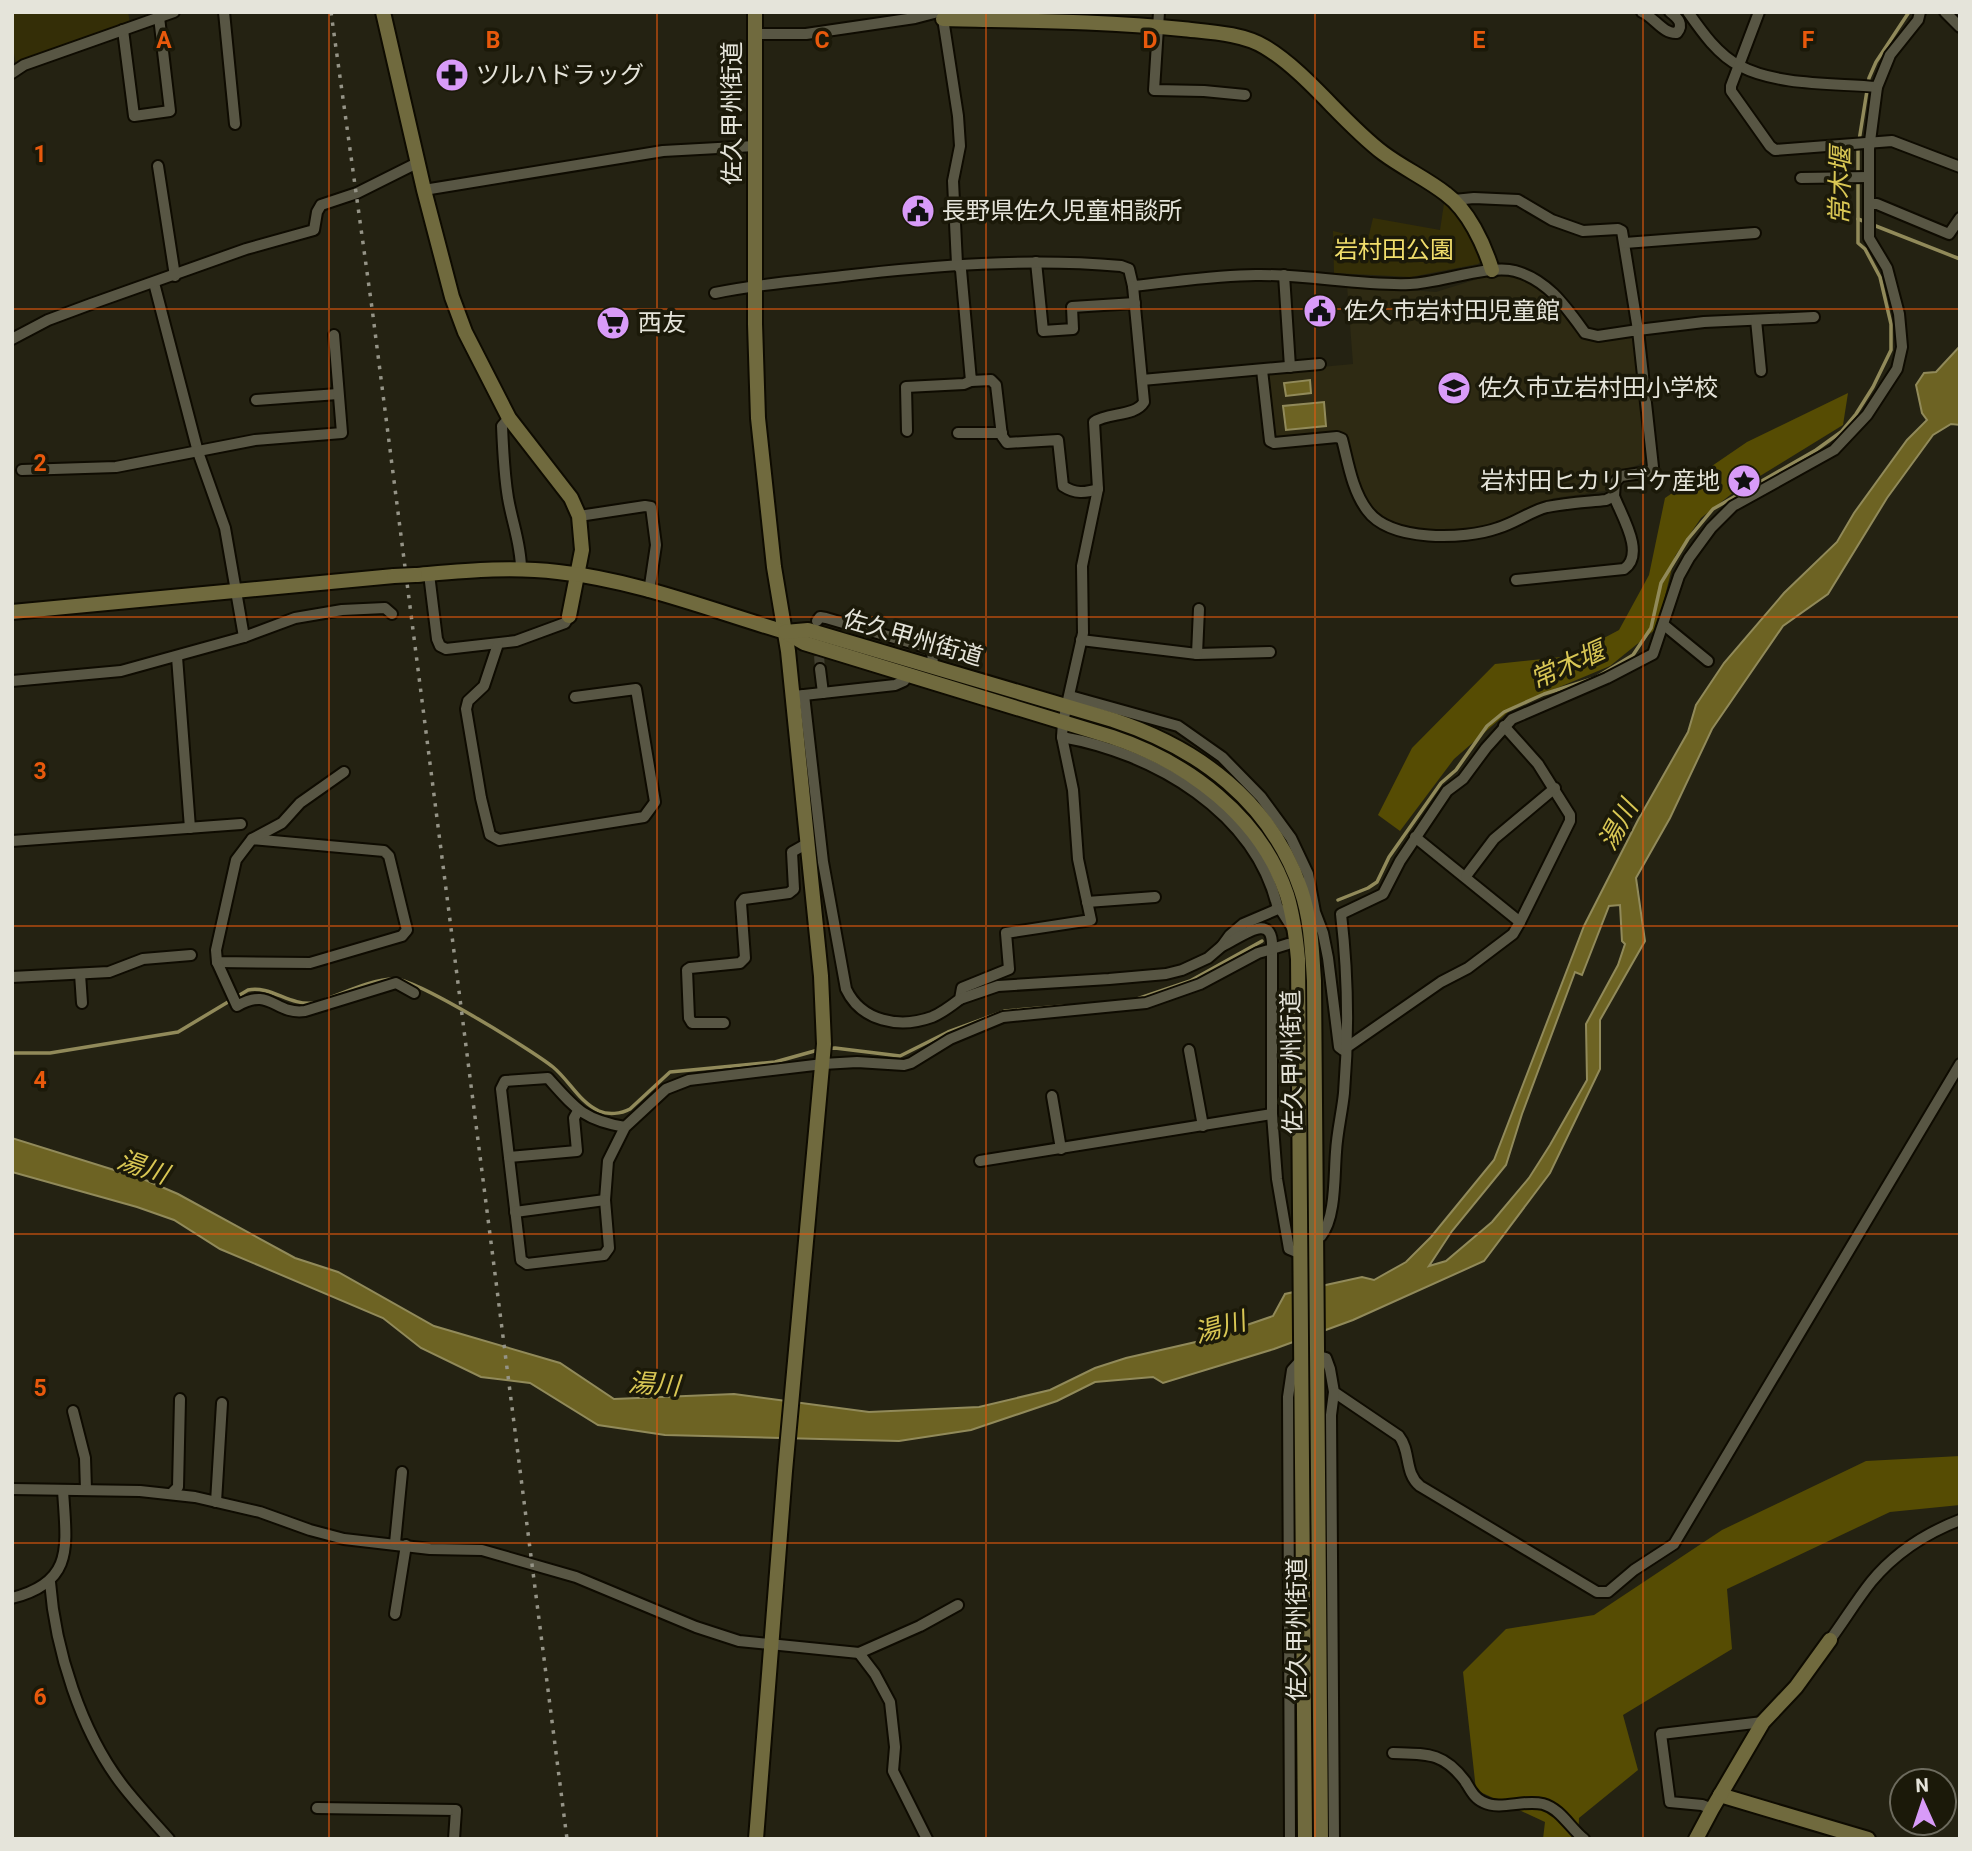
<svg xmlns="http://www.w3.org/2000/svg" width="1972" height="1851" font-family="Roboto,'Noto Sans JP',sans-serif">
  <rect width="100%" height="100%" fill="#242212"/>
  <polygon fill="#2e2a13" points="1500,275 1527,280 1558,300 1587,338 1596,341 1634,334 1648,458 1638,465 1616,472 1610,476 1605,491 1554,498 1488,525 1470,529 1417,531 1397,526 1371,510 1359,488 1343,433 1276,440 1274,438 1267,372 1353,364 1347,285 1436,292 1487,276"/>
  <g fill="#342e07">
    <polygon points="12,12 128,12 130,23 16,65 12,42"/>
    <path d="M1445 197C1458 216 1476 237 1481 261L1478 264 1411 277 1334 273 1333 231 1368 239 1373 218 1440 230Z"/>
  </g>
  <g fill="#564c03">
    <polygon points="1848,393 1843,425 1734,492 1701,518 1675,556 1657,628 1610,666 1516,705 1454,759 1400,831 1378,815 1412,748 1495,664 1570,656 1619,630 1649,575 1665,498 1747,442"/>
    <polygon points="1960,1456 1960,1505 1890,1512 1727,1589 1732,1649 1623,1715 1638,1770 1579,1818 1578,1839 1543,1839 1545,1822 1476,1790 1463,1672 1506,1629 1594,1615 1722,1530 1866,1461"/>
  </g>
  <g fill="#6d6323" stroke="#918a5a" stroke-width="2" fill-rule="evenodd">
    <path d="M1960 346V425L1951 424 1933 435 1887 498 1828 594 1783 626 1712 729 1670 818 1636 878 1645 941 1600 1020V1069L1550 1173 1484 1261 1353 1320 1274 1349 1163 1383 1153 1377 1095 1382 1057 1401 971 1430 899 1441 665 1435 598 1425 530 1383 481 1377 421 1348 383 1318 220 1249 174 1220 137 1207 12 1172V1138L143 1179 178 1194 295 1258 338 1272 434 1326 560 1363 614 1399 734 1394 869 1412 979 1407 1050 1390 1095 1368 1126 1358 1200 1341 1273 1316 1285 1294 1362 1277 1374 1280 1406 1262 1431 1237 1494 1160 1584 926 1638 820 1688 732 1696 705 1724 663 1784 593 1837 542 1854 513 1907 440 1927 420 1922 413 1916 385 1924 373 1936 372ZM1620 905 1622 941 1625 944 1618 965 1586 1024 1587 1080 1550 1145 1529 1178 1492 1222 1446 1261 1429 1266 1452 1231 1506 1165 1522 1114 1575 972 1582 975 1609 906Z"/>
    <polygon points="1310,380 1311,393 1286,396 1284,383"/>
    <polygon points="1324,402 1326,426 1286,430 1283,406"/>
  </g>
  <g fill="none" stroke-linecap="round" stroke-linejoin="round">
    <g stroke="#918a5a" stroke-width="3.5">
      <polyline points="1858,219 1960,259"/>
      <polyline points="1338,900 1368,888 1377,882 1389,857 1441,783 1456,770 1487,726 1504,712 1544,694 1595,678 1633,655 1651,628 1661,583 1688,539 1713,509 1816,450 1841,432 1856,414 1873,387 1891,350 1891,324 1880,277 1865,249 1858,243 1858,147 1869,78 1876,62 1909,12"/>
      <path d="M327 999C346 992 374 979 394 979 415 978 532 1050 553 1067 569 1080 579 1102 599 1111 608 1115 621 1114 630 1109L670 1072 775 1062 818 1050"/>
      <polyline points="1137,999 1190,981 1262,941"/>
      <polyline points="826,1049 835,1048 900,1056 948,1032 1005,1011 1064,1006"/>
      <path d="M12 1053H50L178 1032 248 990C270 985 290 1006 313 1003"/>
    </g>
    <polyline stroke="#413f30" stroke-width="10" stroke-dasharray="10 5" stroke-linecap="butt" points="818,641 820,669"/>
    <defs>
      <g id="street">
        <polyline points="224,12 235,124"/>
        <path d="M942 12 958 116 960 146 953 181 957 264 961 270 971 381 991 380 996 385 1002 436 1007 443 1058 440 1063 486C1075 494 1085 493 1098 489"/>
        <polyline points="1159,12 1154,90 1204,91 1245,95"/>
        <path d="M1642 12C1655 18 1663 34 1677 33 1684 24 1678 18 1670 12"/>
        <path d="M1688 12C1702 32 1718 55 1740 66 1778 86 1835 83 1877 87"/>
        <polyline points="1759,12 1731,86 1731,91 1770,146 1775,150 1892,141 1960,167"/>
        <polyline points="1945,12 1960,27"/>
        <polyline points="123,30 134,116 170,111 159,17"/>
        <polyline points="755,34 806,34 915,18 938,12"/>
        <polyline points="12,73 24,65 174,12"/>
        <polyline points="158,166 175,276"/>
        <polyline points="1801,178 1869,177"/>
        <polyline points="424,190 663,151 755,146"/>
        <polyline points="1454,200 1474,198 1518,200 1552,220 1583,231 1618,229 1622,231 1638,330 1704,322 1814,317"/>
        <polyline points="1869,204 1877,204 1949,234 1960,218"/>
        <polyline points="1625,243 1755,233"/>
        <polyline points="1036,262 1043,331 1073,329 1072,307 1135,303"/>
        <polyline points="1284,275 1290,367"/>
        <polyline points="154,283 198,452 225,528 244,637"/>
        <path d="M715 293C757 284 800 281 843 276 936 265 1028 258 1121 266L1129 269 1133 286C1174 282 1215 275 1256 275 1307 274 1359 286 1410 284 1439 283 1490 264 1515 271 1548 280 1566 307 1585 333L1598 336 1638 330 1653 467 1649 472 1621 476 1615 482 1614 496 1606 500C1587 502 1566 503 1547 507 1531 511 1515 523 1498 528 1464 540 1390 542 1367 510 1352 490 1348 462 1342 439L1337 437 1274 443 1270 441 1262 370"/>
        <polyline points="1756,320 1761,371"/>
        <polyline points="12,339 48,320 91,304 246,249 314,230 317,212 321,205 357,193 417,163"/>
        <polyline points="1142,380 1320,364"/>
        <polyline points="256,400 338,394"/>
        <path d="M509 418 502 426C503 450 504 474 508 498 512 522 521 544 521 569"/>
        <polyline points="907,431 906,387 964,384 971,381"/>
        <polyline points="958,433 1002,433"/>
        <polyline points="22,470 116,467 255,440 342,433 334,335"/>
        <polyline points="579,516 645,506 651,507 656,545 649,592"/>
        <polyline points="429,574 437,639 440,646 446,649 516,641 565,623 569,616"/>
        <path d="M1516 580 1624 569C1646 554 1621 515 1614 496"/>
        <polyline points="817,621 820,617 826,618 932,649 933,667"/>
        <polyline points="1664,625 1708,661"/>
        <polyline points="1081,640 1197,654 1270,652"/>
        <polyline points="498,644 484,686 468,701 466,709 481,798 490,835 499,840 644,817 655,802 636,689 575,697"/>
        <polyline points="1197,654 1199,609"/>
        <polyline points="177,657 190,828"/>
        <polyline points="820,669 823,693"/>
        <polyline points="12,681 121,671 244,637 295,618 342,610 385,608 392,614"/>
        <polyline points="804,695 895,685 904,681 907,674"/>
        <path d="M792 696 804 695 823 862 846 989C861 1021 899 1029 932 1017 942 1013 951 1006 960 999L962 988 1009 969 1006 933 1091 920 1078 859 1073 790 1062 737 1063 722 1083 633 1082 566 1098 489 1094 422C1108 412 1135 417 1144 402L1133 286"/>
        <polyline points="1070,696 1178,726 1222,757 1261,797 1291,838 1308,874 1315,912 1323,933 1328,958 1339,1047 1343,1050 1441,982 1468,968 1513,934 1520,922 1570,821 1570,815 1538,764 1504,726"/>
        <path d="M1062 737C1154 753 1256 812 1278 909"/>
        <polyline points="1415,837 1520,922"/>
        <polygon points="252,839 384,851 389,856 407,930 402,936 310,963 217,962 216,950 236,860"/>
        <polyline points="252,839 282,823 300,803 344,772"/>
        <polyline points="12,841 241,824"/>
        <polyline points="1466,876 1494,839 1555,788"/>
        <polyline points="1087,902 1155,897"/>
        <path d="M217 962 237 1006C271 986 274 1015 305 1011L396 983 414 993"/>
        <polyline points="80,974 82,1003"/>
        <polyline points="12,977 109,972 143,959 191,955"/>
        <polyline points="960,999 998,986 1109,979 1166,974 1182,970 1208,958 1222,946 1230,935 1243,924 1278,909 1281,910 1293,929"/>
        <polyline points="724,1023 692,1023 689,1018 687,970 690,968 740,963 745,958 741,903 744,899 789,893 794,889 792,852 808,843"/>
        <polyline points="1189,1050 1203,1126"/>
        <polyline points="1052,1096 1061,1149"/>
        <polyline points="1272,1114 1272,949 1288,944"/>
        <path d="M625 1127C583 1120 575 1108 548 1078L505 1081 501 1089 521 1260 527 1264 604 1255 609 1248 605 1200 608 1161 625 1127 666 1089 689 1080 823 1064 857 1062 904 1065 911 1063 950 1039 1003 1017 1146 1003 1200 984 1258 953 1272 949C1274 908 1239 939 1222 946"/>
        <polyline points="509,1157 577,1151 574,1118 578,1111"/>
        <polyline points="980,1161 1272,1114 1277,1179 1289,1249 1301,1254"/>
        <polyline points="515,1212 605,1200"/>
        <path d="M1316 1237 1321 1236C1336 1218 1334 1175 1336 1152 1337 1132 1342 1113 1344 1093 1349 1033 1348 974 1341 914L1383 894 1400 861 1447 791 1463 779 1486 748 1512 719 1607 678 1653 654 1679 576 1689 558 1711 528 1733 506 1834 450 1867 415 1897 369 1902 347 1899 314 1887 268 1869 238V149L1877 87 1890 55 1918 20 1920 12"/>
        <path d="M1318 1356 1326 1358 1330 1369 1334 1392 1399 1436C1411 1451 1404 1473 1420 1486L1597 1592H1608L1634 1570 1674 1544 1960 1064"/>
        <polyline points="73,1411 85,1458 86,1490"/>
        <polyline points="12,1489 140,1491 195,1497 260,1512 310,1530 344,1539 430,1549 482,1550 576,1577 696,1627 739,1641 859,1653 920,1626 958,1605"/>
        <polyline points="171,1494 178,1487 180,1399"/>
        <polyline points="216,1502 222,1403"/>
        <polyline points="395,1543 402,1472"/>
        <path d="M50 1582C55 1649 81 1732 123 1786 137 1804 153 1821 169 1839"/>
        <path d="M12 1598C76 1582 66 1544 63 1490"/>
        <polyline points="395,1614 406,1545"/>
        <path d="M1830 1640C1844 1621 1856 1601 1871 1582 1894 1554 1926 1533 1960 1520"/>
        <polyline points="859,1653 875,1674 890,1702 895,1747 893,1771 927,1839"/>
        <path d="M1393 1753C1427 1754 1443 1752 1465 1781 1470 1789 1474 1798 1483 1802 1501 1811 1523 1799 1543 1804 1561 1809 1570 1828 1584 1839"/>
        <polyline points="317,1808 456,1810 454,1839"/>
        <polyline points="1712,1809 1702,1805 1670,1802 1661,1734 1763,1722"/>
        <polyline points="1290,1839 1288,1397 1292,1370 1301,1360"/>
        <polyline points="1334,1839 1331,1415 1334,1392"/>
      </g>
      <g id="secondary">
        <polyline points="383,12 424,190 452,297 465,332 509,418 571,498 579,516 582,550 569,616"/>
        <polyline points="755,12 755,324 758,418 774,567 788,651 821,976 824,1044 785,1471 756,1839"/>
        <path d="M943 19C1023 21 1103 21 1182 29 1208 32 1242 33 1265 47 1308 73 1342 122 1383 153 1403 168 1427 179 1446 194 1468 210 1484 244 1492 270"/>
        <path d="M415 575C463 571 510 566 558 572 635 580 711 610 785 632L804 643 1112 737C1187 762 1261 816 1287 895 1293 915 1296 937 1298 959L1305 1839"/>
        <polyline points="12,612 394,576"/>
        <path d="M785 632 808 630 1113 720C1199 748 1271 802 1301 890 1311 919 1312 950 1314 981L1321 1839"/>
        <polyline points="1720,1795 1868,1839"/>
        <polyline points="1696,1839 1712,1809 1763,1722 1796,1687 1830,1640"/>
      </g>
    </defs>
    <use href="#street" stroke="#0e0b01" stroke-width="14"/>
    <use href="#secondary" stroke="#0e0b01" stroke-width="18"/>
    <use href="#street" stroke="#585644" stroke-width="10"/>
    <use href="#secondary" stroke="#706a3e" stroke-width="14"/>
    <polyline stroke="#959487" stroke-width="3.5" stroke-dasharray="3.5 7" stroke-linecap="butt" points="331,12 372,308 567,1839"/>
    <defs>
      <polyline id="secondary-bridge" points="394,576 415,575"/>
    </defs>
    <use href="#secondary-bridge" stroke="#0e0b01" stroke-width="18" stroke-linecap="butt"/>
    <use href="#secondary-bridge" stroke="#706a3e" stroke-width="14"/>
  </g>
  <path fill="none" stroke="#e8590c" stroke-width="2" stroke-opacity="0.55" d="M329 12V1839M657 12V1839M986 12V1839M1315 12V1839M1643 12V1839M12 309H1960M12 617H1960M12 926H1960M12 1234H1960M12 1543H1960"/>
  <defs>
    <symbol id="pharmacy-disc" viewBox="-11 -11 22 22"><circle r="9.5" fill="#d89bf8" stroke="#1b1909"/><path d="M-2-6h4v4h4v4h-4v4h-4v-4h-4v-4h4Z" fill="#111"/></symbol>
    <symbol id="civic-disc" viewBox="-11 -11 22 22"><circle r="9.5" fill="#d89bf8" stroke="#1b1909"/><path d="M-.6-6.5H3V-4.5H.6V-3L4-1V1h2V6H-6V1h2V-1L-.6-3ZM-1.2 2.5V6h2.4V2.5Z" fill="#111"/></symbol>
    <symbol id="supermarket-disc" viewBox="-11 -11 22 22"><circle r="9.5" fill="#d89bf8" stroke="#1b1909"/><path d="M-6-5.5h2.5l.6 2H6L4.5 2H-2.5L-4.4-4H-6ZM-1.5 3.2a1.3 1.3 0 1 0 .1 0ZM3 3.2a1.3 1.3 0 1 0 .1 0Z" fill="#111"/></symbol>
    <symbol id="school-disc" viewBox="-11 -11 22 22"><circle r="9.5" fill="#d89bf8" stroke="#1b1909"/><path d="M0-5L7-2L0 1L-7-2ZM-4 1L0 2.5L4 1V4Q0 6-4 4Z" fill="#111"/></symbol>
    <symbol id="sight-disc" viewBox="-11 -11 22 22"><circle r="9.5" fill="#d89bf8" stroke="#1b1909"/><path d="M0-6L1.8-2.2L6-1.7L2.9 1.2L3.7 5.4L0 3.3L-3.7 5.4L-2.9 1.2L-6-1.7L-1.8-2.2Z" fill="#111"/></symbol>
  </defs>
  <g fill-rule="evenodd">
    <use href="#pharmacy-disc" x="433" y="56" width="38" height="38"/>
    <use href="#civic-disc" x="899" y="192" width="38" height="38"/>
    <use href="#civic-disc" x="1301" y="292" width="38" height="38"/>
    <use href="#supermarket-disc" x="594" y="304" width="38" height="38"/>
    <use href="#school-disc" x="1435" y="369" width="38" height="38"/>
    <use href="#sight-disc" x="1725" y="462" width="38" height="38"/>
  </g>
  <g text-anchor="middle" dominant-baseline="central" stroke-width="7" stroke-linejoin="round" paint-order="stroke">
    <g font-size="24" fill="#e5e4da" stroke="#1b1909" text-anchor="start">
      <text x="476" y="75">ツルハドラッグ</text>
      <text x="942" y="211">長野県佐久児童相談所</text>
      <text x="1344" y="311">佐久市岩村田児童館</text>
      <text x="638" y="323">西友</text>
      <text x="1478" y="388">佐久市立岩村田小学校</text>
      <text x="1720" y="481" text-anchor="end">岩村田ヒカリゴケ産地</text>
    </g>
    <g font-size="24" fill="#e5e4da" stroke="#1b1909">
      <text transform="translate(732 113) rotate(-90)">佐久甲州街道</text>
      <text transform="translate(913 638) rotate(16)">佐久甲州街道</text>
      <text transform="translate(1292 1062) rotate(-91)">佐久甲州街道</text>
      <text transform="translate(1297 1629) rotate(-90)">佐久甲州街道</text>
    </g>
    <g font-size="24" fill="#f0dd6b" stroke="#1b1909">
      <text x="1394" y="250">岩村田公園</text>
    </g>
    <g font-size="26" font-style="italic" fill="#d9c754" stroke="#1b1909">
      <text transform="translate(1840 186) rotate(-89)">常木堰</text>
      <text transform="translate(1567 665) rotate(-24)">常木堰</text>
      <text transform="translate(1618 825) rotate(-61)">湯川</text>
      <text transform="translate(143 1167) rotate(19)">湯川</text>
      <text transform="translate(1220 1327) rotate(-16)">湯川</text>
      <text transform="translate(654 1384) rotate(4)">湯川</text>
    </g>
  </g>
  <g font-size="23" text-anchor="middle" font-weight="bold" fill="#e8590c" stroke="#1b1909" stroke-width="7" stroke-linejoin="round" paint-order="stroke">
    <text x="164" y="48">A</text>
    <text x="493" y="48">B</text>
    <text x="822" y="48">C</text>
    <text x="1150" y="48">D</text>
    <text x="1479" y="48">E</text>
    <text x="1808" y="48">F</text>
    <text x="40" y="162">1</text>
    <text x="40" y="471">2</text>
    <text x="40" y="779">3</text>
    <text x="40" y="1088">4</text>
    <text x="40" y="1396">5</text>
    <text x="40" y="1705">6</text>
  </g>
  <rect width="1972" height="1851" fill="none" stroke="#e5e4da" stroke-width="28"/>
  <g transform="translate(1923 1802) rotate(357)"><circle r="33" fill="#1b1909" stroke="#6c6a5d" stroke-width="2"/>
  <path d="M0-5L12 26L0 18L-12 26Z" fill="#d89bf8"/>
  <text y="-10" font-size="19" font-weight="bold" text-anchor="middle" fill="#e5e4da">N</text>
  </g>
</svg>
